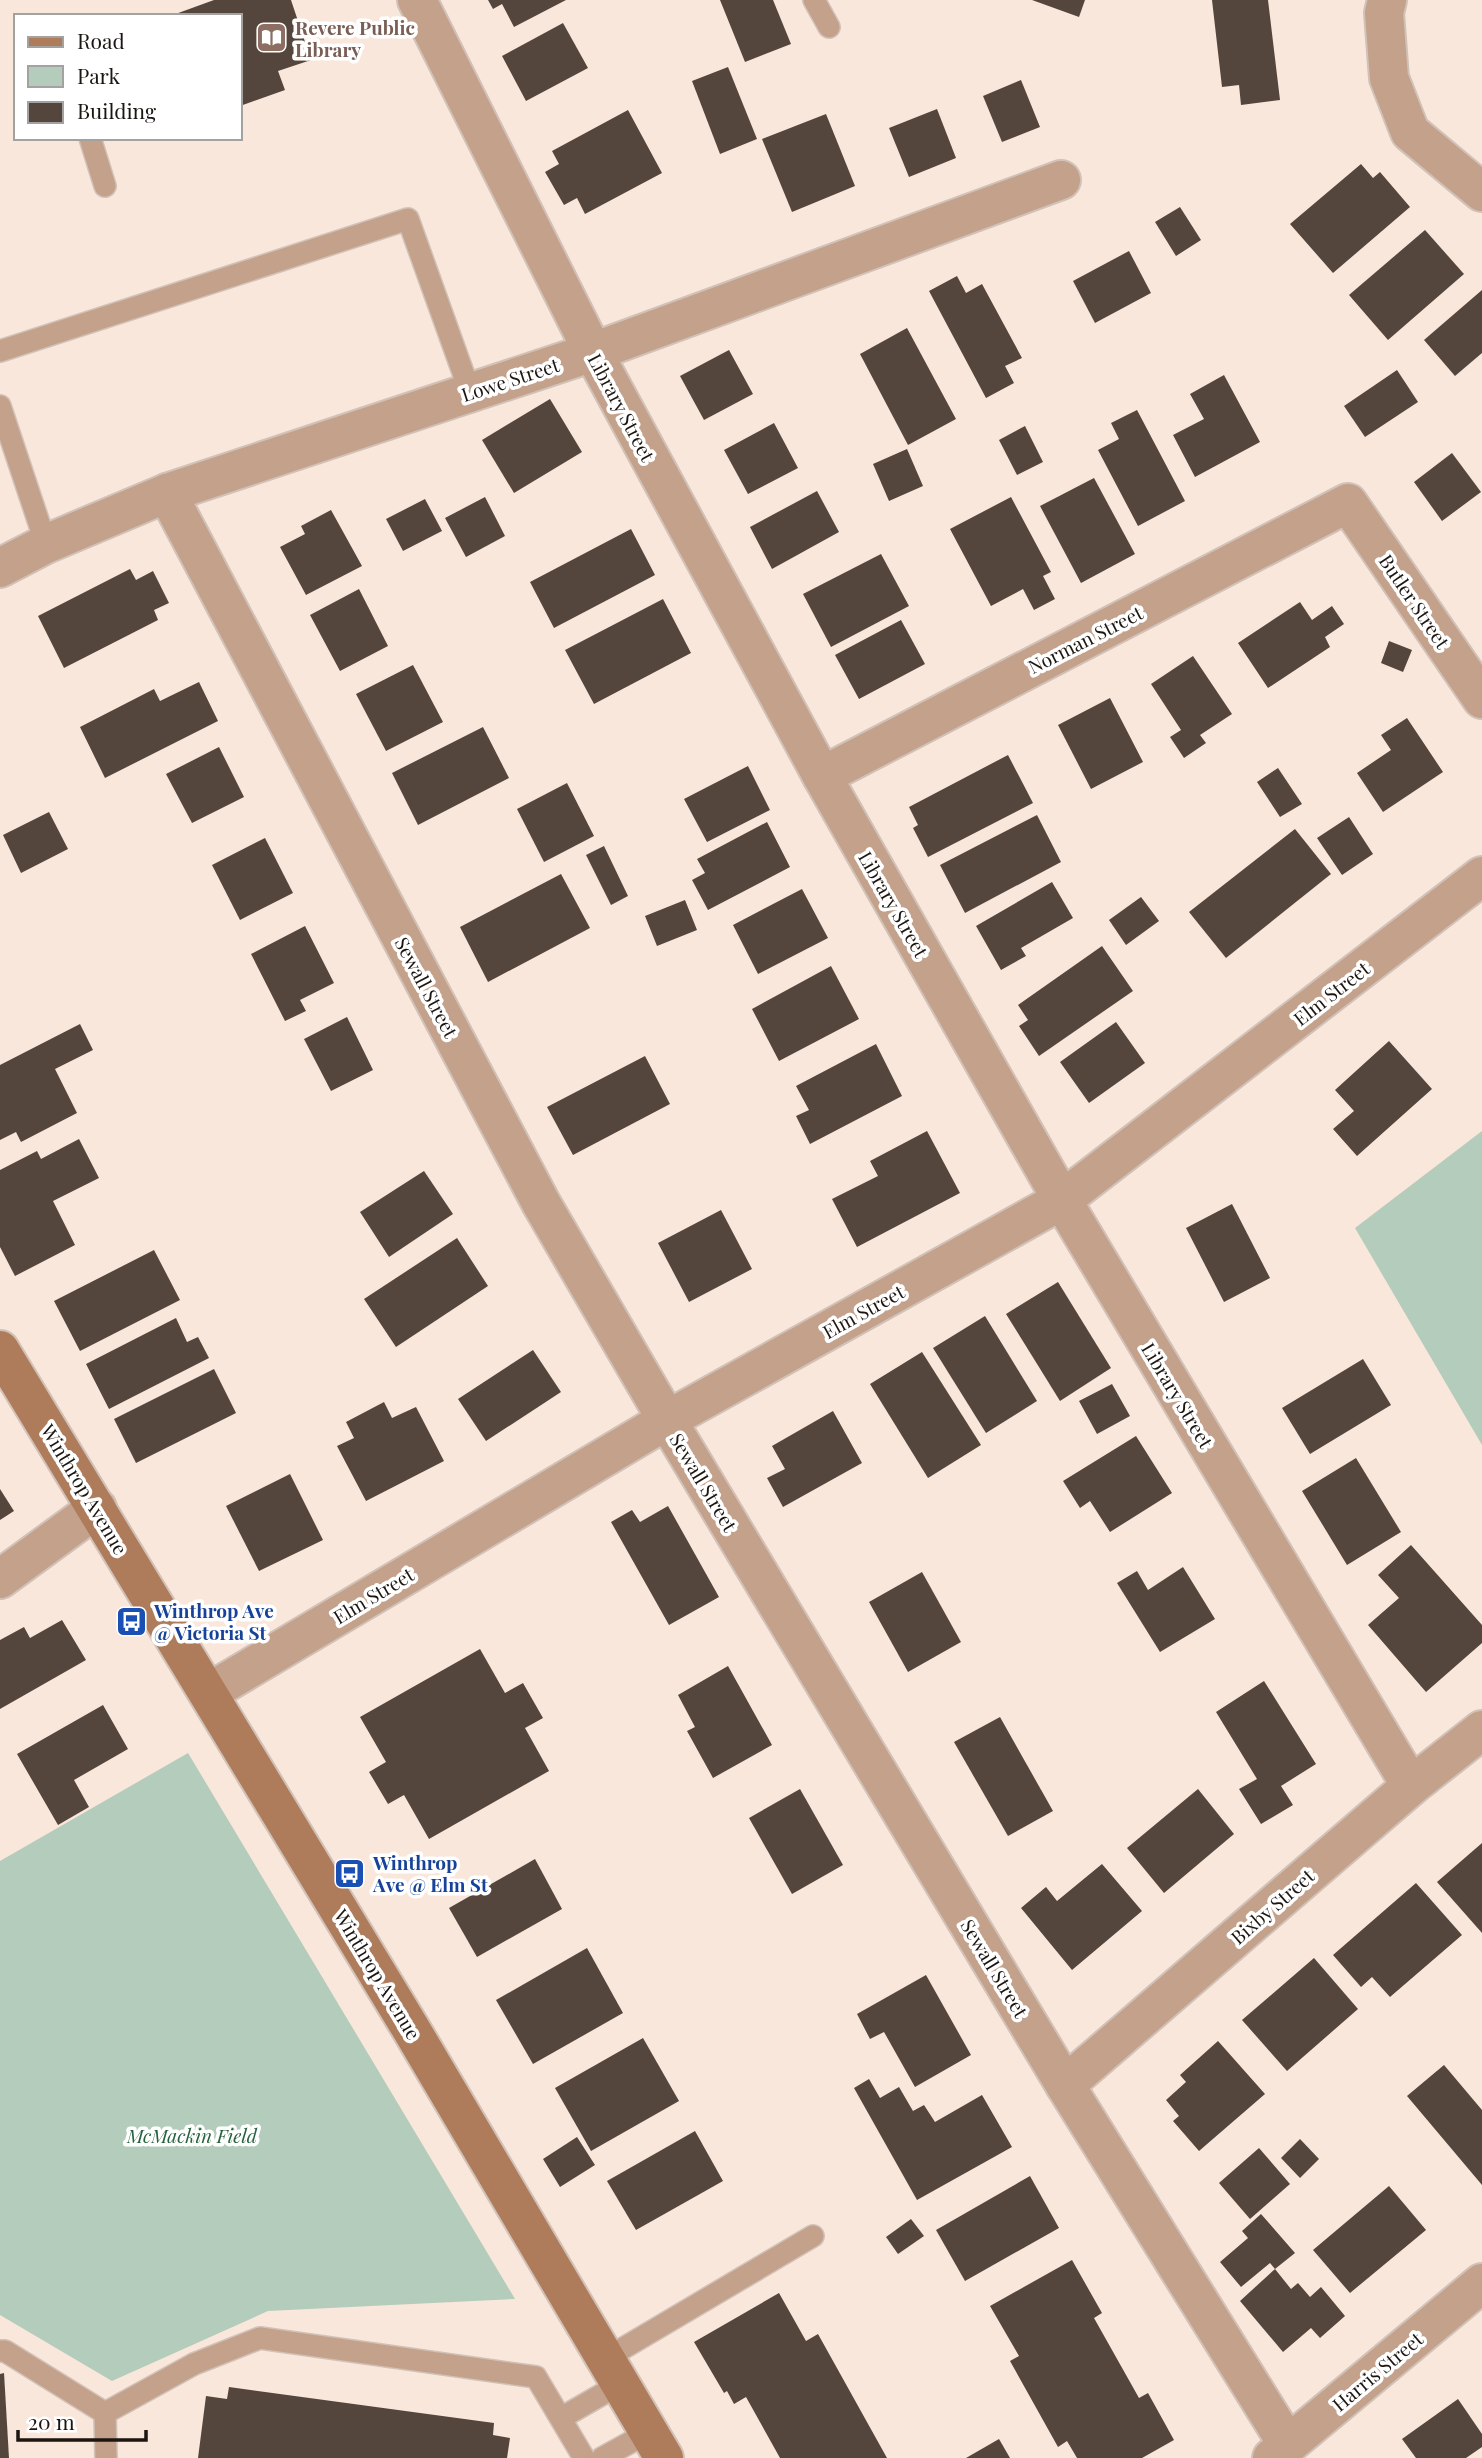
<svg xmlns="http://www.w3.org/2000/svg" width="1482" height="2458" font-family="'Playfair Display',serif">
  <rect width="100%" height="100%" fill="#f9e7db"/>
  <g fill="#b4ccbb">
    <polygon points="1482,1131 1482,1445 1355,1228"/>
    <polygon points="188,1753 515,2299 268,2311 112,2381 0,2315 0,1861"/>
  </g>
  <g fill="#54463c">
    <polygon points="214,0 291,0 311,60 278,71 285,90 240,106 240,16 170,16"/>
    <polygon points="488,0 566,0 514,27 502,4 493,9"/>
    <polygon points="720,0 773,0 791,44 745,62"/>
    <polygon points="1032,0 1085,0 1079,17"/>
    <polygon points="1212,0 1268,0 1280,100 1241,105 1239,85 1222,87"/>
    <polygon points="563,23 588,68 526,101 502,56"/>
    <polygon points="728,67 757,139 720,154 692,81"/>
    <polygon points="1021,80 1040,127 1002,142 983,96"/>
    <polygon points="937,109 956,158 909,177 889,128"/>
    <polygon points="628,110 662,173 585,214 577,198 564,205 545,172 559,164 552,151"/>
    <polygon points="826,114 855,186 792,212 762,139"/>
    <polygon points="1361,164 1373,178 1380,172 1410,207 1333,273 1290,224"/>
    <polygon points="1180,207 1201,240 1176,256 1155,222"/>
    <polygon points="1425,230 1464,274 1388,340 1349,295"/>
    <polygon points="1129,251 1151,293 1095,323 1073,281"/>
    <polygon points="957,276 966,293 982,284 1022,358 1005,366 1014,383 986,398 929,291"/>
    <polygon points="1482,290 1482,353 1455,376 1424,340"/>
    <polygon points="907,328 956,419 908,445 860,354"/>
    <polygon points="729,350 753,394 704,420 680,376"/>
    <polygon points="1397,370 1418,402 1365,437 1344,406"/>
    <polygon points="1224,375 1260,442 1195,477 1173,435 1204,419 1190,394"/>
    <polygon points="550,399 582,452 514,493 482,440"/>
    <polygon points="1137,410 1185,501 1138,526 1098,450 1119,439 1111,423"/>
    <polygon points="774,423 798,468 748,494 724,450"/>
    <polygon points="1025,426 1043,462 1017,475 999,440"/>
    <polygon points="907,449 923,486 889,501 873,464"/>
    <polygon points="1452,453 1481,492 1442,521 1414,482"/>
    <polygon points="1094,478 1135,554 1081,583 1040,506"/>
    <polygon points="817,491 839,532 772,569 750,527"/>
    <polygon points="485,497 505,536 466,557 445,518"/>
    <polygon points="1011,497 1051,572 1043,576 1055,599 1034,610 1023,589 991,606 950,529"/>
    <polygon points="425,499 442,531 403,551 386,519"/>
    <polygon points="331,510 362,566 306,595 280,547 305,534 301,526"/>
    <polygon points="631,529 655,575 554,628 530,582"/>
    <polygon points="881,554 909,606 831,647 803,594"/>
    <polygon points="130,569 136,580 153,571 169,603 154,610 158,620 64,668 38,616"/>
    <polygon points="359,589 388,646 340,671 310,615"/>
    <polygon points="663,599 691,653 594,704 565,650"/>
    <polygon points="1300,602 1312,620 1332,606 1344,624 1325,637 1330,647 1268,688 1238,643"/>
    <polygon points="901,620 925,664 859,699 835,655"/>
    <polygon points="1389,641 1412,650 1403,672 1381,663"/>
    <polygon points="1193,656 1232,714 1200,735 1206,743 1184,758 1170,737 1181,730 1151,684"/>
    <polygon points="413,665 443,722 386,751 356,694"/>
    <polygon points="199,682 218,721 105,778 80,727 154,689 160,701"/>
    <polygon points="1110,698 1143,762 1091,789 1058,725"/>
    <polygon points="1407,718 1443,772 1383,812 1357,773 1391,750 1381,735"/>
    <polygon points="483,727 509,778 418,825 392,773"/>
    <polygon points="219,747 244,797 192,823 166,774"/>
    <polygon points="1008,755 1033,803 928,857 913,828 918,825 909,807"/>
    <polygon points="748,766 770,810 707,842 684,799"/>
    <polygon points="1278,768 1302,804 1280,817 1257,782"/>
    <polygon points="567,783 594,836 544,862 517,809"/>
    <polygon points="49,812 68,849 21,873 3,835"/>
    <polygon points="1037,815 1061,862 965,913 940,865"/>
    <polygon points="1349,817 1373,854 1342,875 1317,838"/>
    <polygon points="767,822 790,867 708,910 692,880 705,873 697,859"/>
    <polygon points="1295,829 1331,874 1226,958 1189,912"/>
    <polygon points="265,838 293,893 240,920 212,865"/>
    <polygon points="604,846 628,896 611,905 586,855"/>
    <polygon points="561,874 590,928 488,982 460,927"/>
    <polygon points="1052,882 1073,918 1021,948 1026,956 1001,970 976,926"/>
    <polygon points="802,889 828,938 758,974 733,925"/>
    <polygon points="1141,897 1159,921 1126,945 1109,920"/>
    <polygon points="685,900 697,930 657,946 645,916"/>
    <polygon points="305,926 334,983 300,1000 306,1011 285,1021 251,954"/>
    <polygon points="1102,946 1133,991 1039,1056 1019,1026 1028,1020 1018,1005"/>
    <polygon points="831,966 859,1019 779,1061 752,1009"/>
    <polygon points="347,1017 373,1070 331,1091 304,1039"/>
    <polygon points="1116,1022 1145,1063 1089,1103 1060,1062"/>
    <polygon points="80,1024 93,1050 55,1069 77,1113 21,1142 16,1132 0,1140 0,1065"/>
    <polygon points="1389,1041 1432,1089 1357,1156 1333,1129 1354,1111 1335,1090"/>
    <polygon points="876,1044 902,1096 810,1144 796,1116 809,1110 796,1086"/>
    <polygon points="645,1056 670,1104 573,1155 547,1107"/>
    <polygon points="927,1131 960,1193 857,1247 832,1199 878,1176 870,1161"/>
    <polygon points="79,1139 99,1178 53,1201 75,1245 15,1276 0,1247 0,1170 37,1151 41,1159"/>
    <polygon points="424,1171 453,1214 389,1257 360,1212"/>
    <polygon points="1232,1204 1270,1278 1224,1302 1186,1228"/>
    <polygon points="721,1210 752,1269 689,1302 658,1243"/>
    <polygon points="457,1238 488,1286 396,1347 364,1299"/>
    <polygon points="154,1250 180,1300 80,1351 54,1301"/>
    <polygon points="1058,1282 1111,1368 1060,1401 1006,1314"/>
    <polygon points="985,1316 1037,1401 986,1433 933,1348"/>
    <polygon points="176,1318 187,1342 198,1337 209,1358 109,1409 86,1364"/>
    <polygon points="533,1350 561,1392 486,1441 458,1399"/>
    <polygon points="922,1352 981,1445 928,1478 870,1384"/>
    <polygon points="1363,1359 1391,1405 1310,1454 1282,1408"/>
    <polygon points="214,1369 236,1413 136,1463 114,1419"/>
    <polygon points="1112,1384 1130,1416 1097,1434 1079,1401"/>
    <polygon points="384,1402 392,1418 416,1407 444,1461 366,1501 337,1446 354,1438 346,1422"/>
    <polygon points="833,1411 862,1463 783,1507 767,1478 785,1469 772,1446"/>
    <polygon points="1136,1436 1172,1493 1110,1532 1090,1501 1080,1508 1063,1481"/>
    <polygon points="1356,1458 1401,1532 1347,1565 1302,1491"/>
    <polygon points="290,1474 323,1540 259,1571 226,1506"/>
    <polygon points="0,1489 14,1511 0,1520"/>
    <polygon points="668,1506 719,1597 669,1625 611,1522 632,1510 640,1522"/>
    <polygon points="1411,1545 1482,1625 1482,1643 1426,1692 1368,1625 1399,1598 1378,1575"/>
    <polygon points="1183,1567 1215,1619 1160,1652 1117,1583 1137,1571 1148,1590"/>
    <polygon points="922,1572 961,1642 908,1672 869,1602"/>
    <polygon points="62,1620 86,1660 0,1709 0,1640 24,1627 30,1638"/>
    <polygon points="480,1649 505,1693 523,1683 543,1718 525,1728 549,1771 429,1839 404,1795 388,1804 369,1772 386,1762 360,1717"/>
    <polygon points="728,1666 772,1745 713,1778 687,1731 695,1727 678,1695"/>
    <polygon points="1264,1681 1316,1764 1281,1786 1293,1805 1261,1824 1239,1789 1257,1779 1216,1712"/>
    <polygon points="103,1705 128,1749 74,1780 89,1807 58,1825 17,1754"/>
    <polygon points="1000,1717 1053,1811 1008,1836 954,1742"/>
    <polygon points="800,1789 843,1865 792,1894 749,1818"/>
    <polygon points="1198,1789 1234,1834 1164,1893 1127,1848"/>
    <polygon points="1482,1843 1482,1933 1437,1882"/>
    <polygon points="535,1859 562,1909 477,1957 449,1908"/>
    <polygon points="1102,1864 1142,1911 1072,1970 1021,1908 1046,1887 1057,1901"/>
    <polygon points="1416,1883 1462,1935 1390,1997 1372,1977 1361,1987 1333,1955"/>
    <polygon points="587,1948 623,2013 533,2064 496,2000"/>
    <polygon points="1314,1958 1358,2009 1287,2071 1242,2020"/>
    <polygon points="926,1975 971,2055 915,2087 884,2032 870,2039 857,2014"/>
    <polygon points="643,2038 679,2101 591,2151 555,2088"/>
    <polygon points="1218,2041 1265,2094 1199,2151 1173,2121 1179,2116 1166,2100 1186,2082 1180,2075"/>
    <polygon points="1444,2065 1482,2110 1482,2185 1407,2096"/>
    <polygon points="869,2079 880,2098 899,2087 913,2111 924,2105 935,2122 982,2095 1012,2147 917,2200 854,2088"/>
    <polygon points="695,2131 723,2181 636,2230 607,2181"/>
    <polygon points="577,2137 595,2165 560,2187 543,2159"/>
    <polygon points="1300,2139 1319,2159 1300,2178 1281,2158"/>
    <polygon points="1259,2148 1290,2184 1250,2219 1219,2183"/>
    <polygon points="1030,2176 1059,2228 965,2281 936,2230"/>
    <polygon points="1389,2186 1426,2230 1350,2293 1313,2250"/>
    <polygon points="1261,2214 1295,2253 1275,2269 1291,2289 1298,2283 1310,2297 1321,2287 1345,2316 1320,2338 1311,2328 1283,2352 1240,2301 1275,2269 1270,2263 1241,2287 1220,2262 1248,2238 1242,2231"/>
    <polygon points="911,2219 924,2236 898,2254 886,2237"/>
    <polygon points="1072,2260 1102,2313 1094,2318 1139,2398 1148,2393 1174,2440 1142,2458 1077,2458 1067,2441 1058,2447 1010,2361 1019,2356 990,2306"/>
    <polygon points="779,2293 806,2341 818,2334 887,2458 780,2458 746,2397 734,2404 727,2391 724,2393 694,2342"/>
    <polygon points="4,2373 9,2458 0,2458 0,2374"/>
    <polygon points="229,2387 494,2423 493,2435 510,2438 507,2458 198,2458 206,2396 227,2399"/>
    <polygon points="1458,2399 1482,2434 1482,2447 1466,2458 1416,2458 1402,2439"/>
    <polygon points="999,2439 1010,2458 966,2458"/>
  </g>
  <g fill="none" stroke-linecap="round" stroke-linejoin="round">
    <defs>
      <g id="service">
        <polyline points="814,0 829,27"/>
        <polyline points="90,138 105,186"/>
        <polyline points="0,351 408,219 470,392"/>
        <polyline points="0,406 46,544"/>
        <polyline points="0,2351 5,2351 105,2413"/>
        <polyline points="605,2359 813,2236"/>
        <polyline points="561,2418 620,2384"/>
        <polyline points="106,2458 105,2413 194,2364 260,2338 536,2377 584,2458"/>
        <polyline points="602,2458 649,2432"/>
      </g>
      <g id="minor">
        <polyline points="417,0 593,352 822,776 1062,1200 1411,1786"/>
        <polyline points="1387,0 1384,13 1389,78 1410,132 1482,192"/>
        <polyline points="167,493 541,1203 667,1420 1065,2085 1288,2445"/>
        <polyline points="0,568 46,544 167,493 593,352 1061,180"/>
        <polyline points="822,776 1348,503 1482,699"/>
        <polyline points="0,1579 97,1508"/>
        <polyline points="208,1693 667,1420 1062,1200 1482,876"/>
        <polyline points="1065,2085 1411,1786 1482,1730"/>
        <polyline points="1272,2458 1482,2283"/>
      </g>
      <polyline id="secondary" points="0,1350 411,2029 664,2458"/>
    </defs>
    <use href="#service" stroke="#d1c1b7" stroke-width="24"/>
    <use href="#minor" stroke="#d1c1b7" stroke-width="42"/>
    <use href="#secondary" stroke="#d1c1b7" stroke-width="42"/>
    <use href="#service" stroke="#c3a18b" stroke-width="21"/>
    <use href="#minor" stroke="#c3a18b" stroke-width="38"/>
    <use href="#secondary" stroke="#ae7c5b" stroke-width="38"/>
  </g>
  <defs>
    <symbol id="library-square" viewBox="-11 -11 22 22"><rect x="-9" y="-9" width="18" height="18" rx="4" fill="#8d6e63" stroke="#fff"/><path d="M-6-4Q-3-5.5-.7-3.5V5Q-3 3-6 4ZM6-4Q3-5.5 .7-3.5V5Q3 3 6 4Z" fill="#fff"/></symbol>
    <symbol id="bus-square" viewBox="-11 -11 22 22"><rect x="-9" y="-9" width="18" height="18" rx="4" fill="#1a4fb4" stroke="#fff"/><path d="M-5-6H5V4H4V6H2V4H-2V6H-4V4H-5ZM-3.5-4V0h7V-4ZM-3.5 1.2v1.5H-2V1.2ZM2 1.2v1.5H3.5V1.2Z" fill="#fff"/></symbol>
  </defs>
  <g fill-rule="evenodd">
    <use href="#library-square" x="254" y="20" width="35" height="35"/>
    <use href="#bus-square" x="114" y="1604" width="35" height="35"/>
    <use href="#bus-square" x="332" y="1856" width="35" height="35"/>
  </g>
  <g text-anchor="middle" dominant-baseline="central" stroke-width="7" stroke-linejoin="round" paint-order="stroke">
    <g font-size="19" font-weight="bold" fill="#785e54" stroke="#fff" text-anchor="start">
      <text x="295" y="27">Revere Public<tspan x="295" dy="22">Library</tspan></text>
    </g>
    <g font-size="19" fill="#1c1611" stroke="#fff">
      <text transform="translate(510 379) rotate(-18)">Lowe Street</text>
      <text transform="translate(622 407) rotate(62)">Library Street</text>
      <text transform="translate(1415 601) rotate(56)">Butler Street</text>
      <text transform="translate(1085 639) rotate(-27)">Norman Street</text>
      <text transform="translate(894 904) rotate(60)">Library Street</text>
      <text transform="translate(427 987) rotate(62)">Sewall Street</text>
      <text transform="translate(1331 993) rotate(-38)">Elm Street</text>
      <text transform="translate(863 1311) rotate(-29)">Elm Street</text>
      <text transform="translate(1178 1395) rotate(59)">Library Street</text>
      <text transform="translate(704 1482) rotate(59)">Sewall Street</text>
      <text transform="translate(85 1489) rotate(59)">Winthrop Avenue</text>
      <text transform="translate(373 1595) rotate(-31)">Elm Street</text>
      <text transform="translate(1272 1906) rotate(-41)">Bixby Street</text>
      <text transform="translate(995 1968) rotate(59)">Sewall Street</text>
      <text transform="translate(378 1974) rotate(59)">Winthrop Avenue</text>
      <text transform="translate(1377 2371) rotate(-40)">Harris Street</text>
    </g>
    <g font-size="19" font-weight="bold" fill="#164399" stroke="#fff" text-anchor="start">
      <text x="154" y="1610">Winthrop Ave<tspan x="154" dy="22">@ Victoria St</tspan></text>
      <text x="373" y="1862">Winthrop<tspan x="373" dy="22">Ave @ Elm St</tspan></text>
    </g>
    <g font-size="19" font-style="italic" fill="#27613d" stroke="#fff">
      <text x="192" y="2135">McMackin Field</text>
    </g>
  </g>
  <rect x="14" y="14" width="228" height="126" fill="#ffffff" stroke="#a4a2a0" stroke-width="2"/>
  <rect x="28" y="37" width="35" height="10" fill="#ae7c5b" stroke="#a4a2a0" stroke-width="2"/>
  <text x="77" y="49" font-size="21" fill="#1c1611">Road</text>
  <rect x="28" y="66" width="35" height="21" fill="#b4ccbb" stroke="#a4a2a0" stroke-width="2"/>
  <text x="77" y="84" font-size="21" fill="#1c1611">Park</text>
  <rect x="28" y="102" width="35" height="21" fill="#54463c" stroke="#a4a2a0" stroke-width="2"/>
  <text x="77" y="119" font-size="21" fill="#1c1611">Building</text>
  <path d="M18 2430v10h128v-10" fill="none" stroke="#1c1611" stroke-width="3.5"/>
  <text x="28" y="2430" font-size="21" fill="#1c1611" stroke="#ffffff" stroke-width="5" paint-order="stroke">20 m</text>
</svg>
